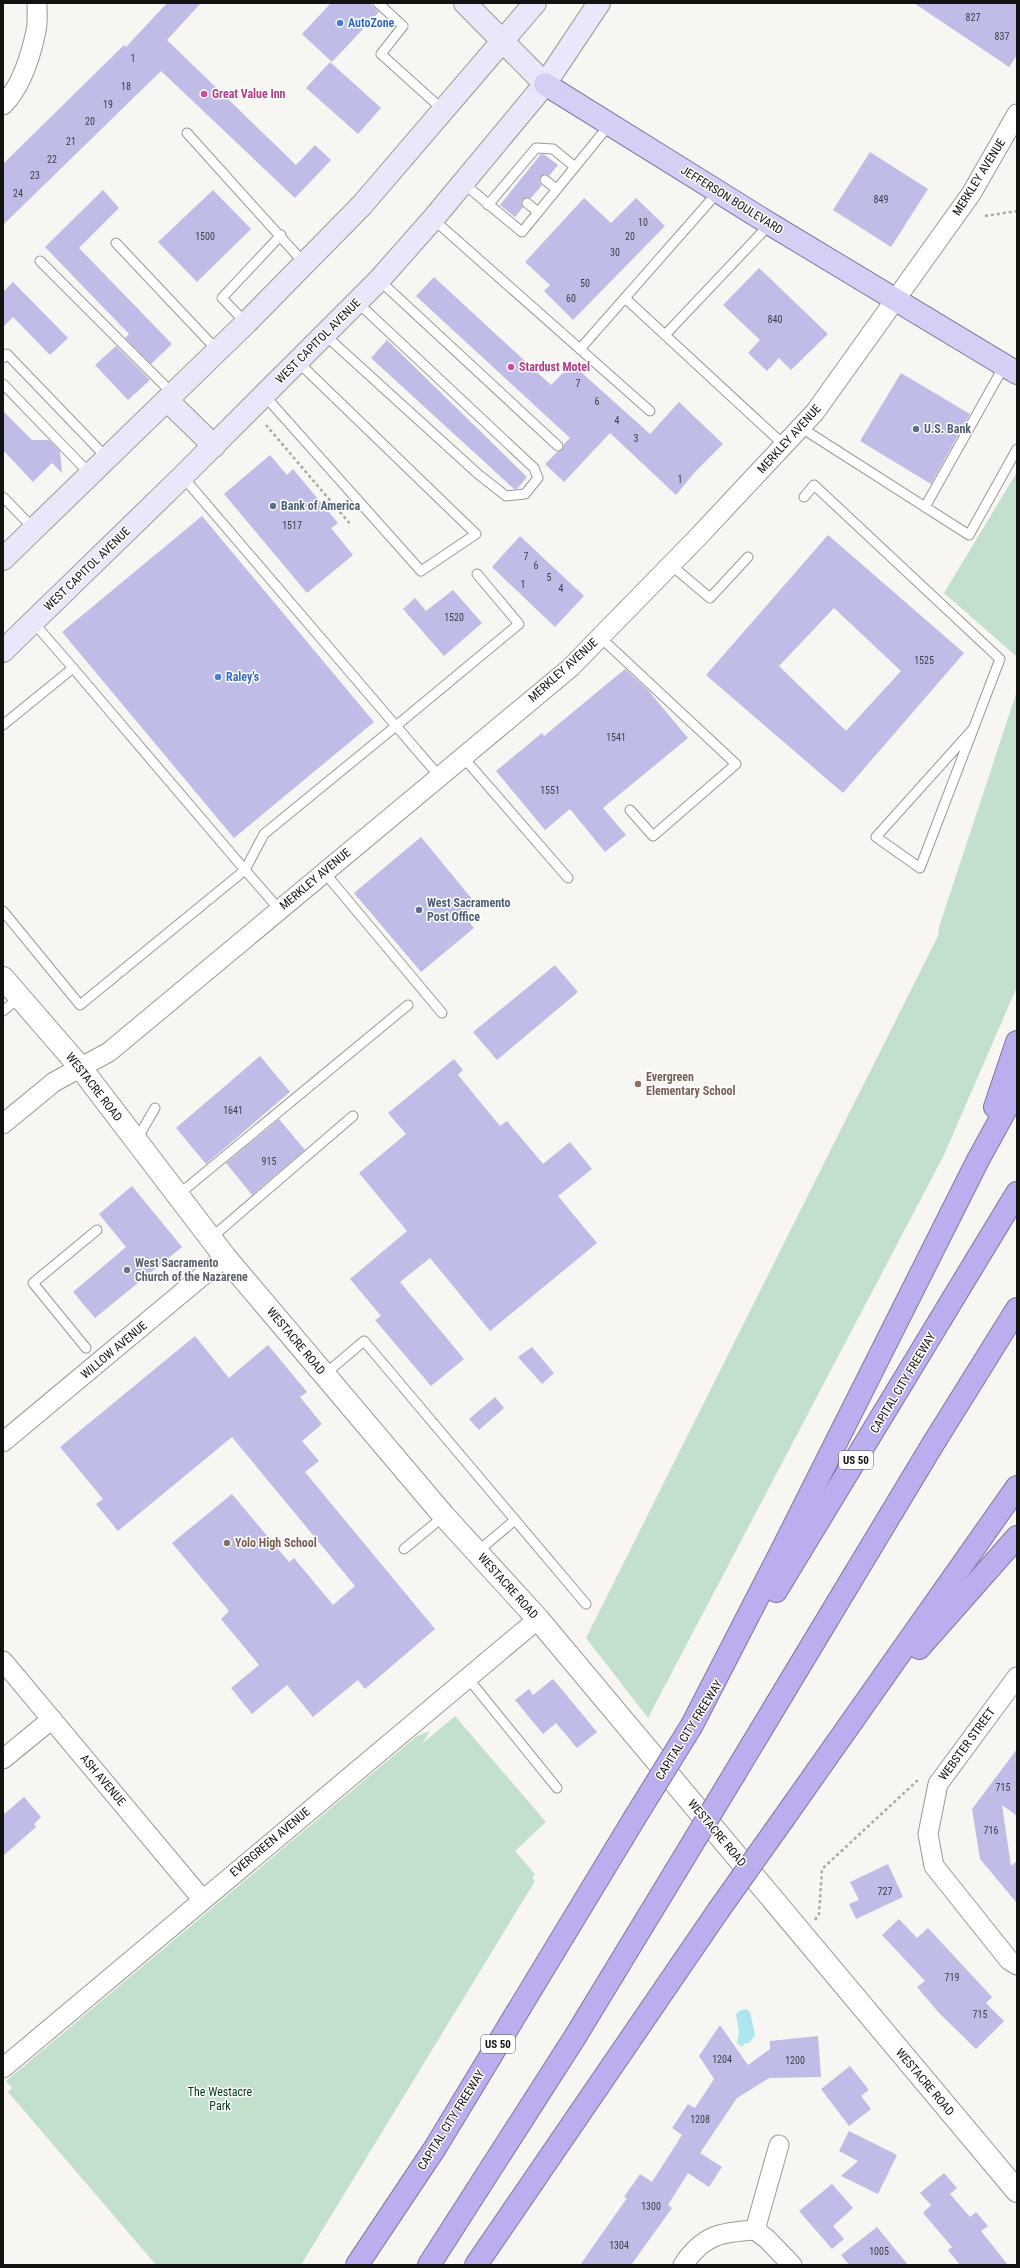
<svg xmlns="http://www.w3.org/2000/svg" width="1020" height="2268" font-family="'Roboto Condensed',sans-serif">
  <rect width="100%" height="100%" fill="#f8f6f2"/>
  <g fill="#c3e0cc">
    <polygon points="1017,472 1017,657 944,593"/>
    <polygon points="1017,691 1016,989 944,1155 648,1718 586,1638 938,936 939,927"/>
    <polygon points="455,1716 546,1822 515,1851 535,1874 532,1878 535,1881 301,2265 156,2265 8,2092 12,2088 6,2081 417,1736 430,1731 422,1744"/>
  </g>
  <polygon fill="#ade6ee" points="746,2009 750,2012 755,2035 749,2043 744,2044 742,2047 737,2043 739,2032 736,2015 739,2011"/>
  <g fill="#bfbde7" fill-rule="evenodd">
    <polygon points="167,3 201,3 167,40 296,165 315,145 331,160 295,198 161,71 3,225 3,164 124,45 126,47"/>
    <polygon points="331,3 370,3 379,12 332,62 302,34"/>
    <polygon points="914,3 1017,3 1017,55 1009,67"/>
    <polygon points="330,62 381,108 358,134 306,88"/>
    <polygon points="870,152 928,189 891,247 833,210"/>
    <polygon points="541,154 545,155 558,165 549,176 546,174 541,176 539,182 542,185 531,198 523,199 521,202 523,207 515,217 500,205"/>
    <polygon points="103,190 119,208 79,248 172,344 151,364 125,338 129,334 45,247"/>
    <polygon points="213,190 251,229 197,282 158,242"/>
    <polygon points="584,198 611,223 636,198 665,226 573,320 544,291 550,285 525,262"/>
    <polygon points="759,268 828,334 791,370 779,358 767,371 748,353 760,340 723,305"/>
    <polygon points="434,277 551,385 572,364 650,434 679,402 723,444 694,473 676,495 610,433 564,482 545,464 557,452 562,450 564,444 570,438 416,296"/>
    <polygon points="13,282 68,338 50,355 13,317 3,327 3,292"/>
    <polygon points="387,340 527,477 517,489 514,489 371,358"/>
    <polygon points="116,346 150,380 128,400 95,365"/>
    <polygon points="901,373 970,414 931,484 860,441"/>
    <polygon points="3,411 32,440 49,440 60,451 62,473 52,463 33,482 3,450"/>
    <polygon points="270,455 287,475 293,469 338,523 331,528 353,555 307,593 224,494"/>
    <polygon points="202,516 374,722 234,838 62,632"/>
    <path d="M828 535 964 653 843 793 706 675ZM834 608 901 671 846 731 779 666Z"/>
    <polygon points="520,536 584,596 555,627 492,567"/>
    <polygon points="453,590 482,623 444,656 403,609 415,598 426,611"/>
    <polygon points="625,669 647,689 688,738 603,808 626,835 605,852 570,809 545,830 496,771 542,733 544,736"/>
    <polygon points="421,837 476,904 463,915 474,928 421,972 354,893"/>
    <polygon points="555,965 578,992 497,1060 473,1032"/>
    <polygon points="260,1056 290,1092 206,1164 176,1128"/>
    <polygon points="454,1059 463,1070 458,1075 500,1126 507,1121 543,1164 570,1142 592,1169 558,1196 597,1243 490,1331 430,1258 400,1282 464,1359 431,1386 375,1320 381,1316 350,1279 407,1231 359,1173 406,1134 388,1113"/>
    <polygon points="279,1119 305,1150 252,1195 226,1163"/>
    <polygon points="132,1186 182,1247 95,1318 73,1292 126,1247 99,1214"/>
    <polygon points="195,1336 229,1378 268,1345 307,1392 300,1397 322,1424 302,1441 319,1461 305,1472 435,1629 365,1689 358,1680 313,1717 287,1685 252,1714 231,1688 259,1665 221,1619 229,1611 172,1543 232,1494 289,1562 294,1558 333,1605 355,1586 232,1437 118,1531 96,1504 103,1499 60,1447"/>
    <polygon points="532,1347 554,1373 542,1384 518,1357"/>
    <polygon points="495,1397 504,1408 479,1430 469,1419"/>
    <polygon points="553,1679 597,1732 577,1748 556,1723 543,1734 515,1700 529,1689 533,1695"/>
    <polygon points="1017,1749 1017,1816 1002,1805 1011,1866 1017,1861 1016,1902 980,1859 972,1809"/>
    <polygon points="24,1797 41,1817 34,1824 36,1827 3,1856 3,1815"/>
    <polygon points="888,1864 903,1897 856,1919 849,1904 859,1900 850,1882"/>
    <polygon points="899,1919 917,1938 928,1928 992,1997 986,2003 1004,2021 976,2049 939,2013 917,1987 925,1981 882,1935"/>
    <polygon points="720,2025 748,2065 770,2049 770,2041 818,2036 821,2077 769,2078 737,2098 700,2153 722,2167 709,2187 688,2173 668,2205 672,2208 631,2265 580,2265 627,2198 624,2197 640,2174 652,2182 682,2135 672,2128 688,2104 695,2108 714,2079 699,2056"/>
    <polygon points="850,2066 869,2090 861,2096 871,2109 849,2126 821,2089"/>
    <polygon points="849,2131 897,2155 878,2194 841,2176 858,2161 839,2151"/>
    <polygon points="944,2173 957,2188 950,2194 970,2217 976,2212 988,2226 981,2231 1008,2265 960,2265 948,2250 952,2247 923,2213 931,2205 920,2193"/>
    <polygon points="832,2184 853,2208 833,2226 844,2239 832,2249 799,2211"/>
    <polygon points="877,2227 908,2265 849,2265 841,2255"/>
  </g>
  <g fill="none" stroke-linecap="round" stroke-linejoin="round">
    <defs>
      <g id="service">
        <polyline points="378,3 403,26 381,54 443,110"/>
        <polyline points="187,133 305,264"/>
        <polyline points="545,180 556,189"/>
        <polyline points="463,183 522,232 610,124"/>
        <polyline points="527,203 538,212"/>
        <polyline points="488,205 536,148 553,149 575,167"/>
        <polyline points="433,219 650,411"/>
        <polyline points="116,243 217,350"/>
        <polyline points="40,261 173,394"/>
        <polyline points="379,280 558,446"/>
        <polyline points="625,298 784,445"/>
        <polyline points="246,323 222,298 281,235"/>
        <polyline points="325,335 478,474 506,496 525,494 538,478 534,468 357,302"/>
        <polyline points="665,335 770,224"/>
        <polyline points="580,349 718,192"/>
        <polyline points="3,358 7,354 107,458"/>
        <polyline points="3,384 90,474"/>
        <polyline points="264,395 421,571 476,534 298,362"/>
        <polyline points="800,427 969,535 1017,449"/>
        <polyline points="3,497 34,529"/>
        <polyline points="804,497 814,485 1000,659 920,868 876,837 973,729"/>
        <polyline points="925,507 1004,366"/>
        <polyline points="671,565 710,598 748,557"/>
        <polyline points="600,637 736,764 653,836 630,810"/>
        <polyline points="73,668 245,870 264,834 396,726 183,477"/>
        <polyline points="3,725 73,668 33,622"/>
        <polyline points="463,757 568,878"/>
        <polyline points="439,776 396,726 519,624 477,574"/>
        <polyline points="324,872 442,1013"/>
        <polyline points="3,911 80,1005 245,870 279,909"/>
        <polyline points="3,1011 20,997"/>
        <polyline points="136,1141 155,1108"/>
        <polyline points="178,1195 408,1005"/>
        <polyline points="211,1238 353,1116"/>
        <polyline points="86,1348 33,1283 97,1230"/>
        <polyline points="325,1374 364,1341 586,1604"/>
        <polyline points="404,1549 444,1516"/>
        <polyline points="477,1552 515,1520"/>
        <polyline points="467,1677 557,1788"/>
      </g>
      <g id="minor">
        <path d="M3 105C21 87 31 55 36 31 38 22 37 12 37 3"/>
        <polyline points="3,1124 54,1082 109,1052 570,668 698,537 815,412 971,194 1017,114"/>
        <polyline points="3,1442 225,1257"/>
        <polyline points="3,1661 202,1899"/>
        <polyline points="1017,1677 938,1784 928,1834 934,1866 1009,1960 1017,1965"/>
        <polyline points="3,1759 52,1719"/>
        <polyline points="3,2068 538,1619"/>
        <polyline points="755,2230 779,2145"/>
        <polyline points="755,2230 767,2239 792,2265"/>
        <path d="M683 2265C703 2235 721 2232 755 2230"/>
      </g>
      <polyline id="tertiary" points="3,978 80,1067 225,1257 444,1516 538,1619 1017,2191"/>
      <g id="secondary">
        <polyline points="465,3 545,84"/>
        <polyline points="167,400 214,446"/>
        <polyline points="3,559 246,323 362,205 535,3"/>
        <polyline points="3,651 182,477 379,280 433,219 545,84 599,3"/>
      </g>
      <polyline id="primary" points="545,84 770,224 1017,373"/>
      <g id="motorway">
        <polyline points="995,1107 1017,1042"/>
        <polyline points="776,1591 1017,1193"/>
        <polyline points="919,1648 1017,1537"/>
        <polyline points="692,1725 782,1550 978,1160 1017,1089"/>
        <polyline points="735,1773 933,1444 1017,1309"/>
        <polyline points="784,1818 1017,1487"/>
        <polyline points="357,2265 435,2148 634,1819"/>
        <polyline points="429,2265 575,2037 674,1874"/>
        <polyline points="476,2265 718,1911"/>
      </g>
    </defs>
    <use href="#service" stroke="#9b9994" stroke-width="11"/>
    <use href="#minor" stroke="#9b9994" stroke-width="21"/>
    <use href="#tertiary" stroke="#9b9994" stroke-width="24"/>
    <use href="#secondary" stroke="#9b9994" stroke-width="24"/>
    <use href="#primary" stroke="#8077a0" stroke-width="24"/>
    <use href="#motorway" stroke="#8077a0" stroke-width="24"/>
    <g stroke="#a9a8a4" stroke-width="2.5" stroke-dasharray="3 3" stroke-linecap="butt">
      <polyline points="985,216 1017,211"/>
      <polyline points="266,425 351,525"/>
      <polyline points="815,1920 819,1914 822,1869 918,1780"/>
    </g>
    <use href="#service" stroke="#fff" stroke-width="9"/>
    <use href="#minor" stroke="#fff" stroke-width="19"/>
    <use href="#tertiary" stroke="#fff" stroke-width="22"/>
    <use href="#secondary" stroke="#ebe6fa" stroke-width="22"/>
    <use href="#primary" stroke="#d7cef5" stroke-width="22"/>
    <use href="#motorway" stroke="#bcadee" stroke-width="22"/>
    <defs>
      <g id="motorway-bridge">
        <polyline points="634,1819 692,1725"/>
        <polyline points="674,1874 735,1773"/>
        <polyline points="718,1911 784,1818"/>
      </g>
    </defs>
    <use href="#motorway-bridge" stroke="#8077a0" stroke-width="24" stroke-linecap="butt"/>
    <use href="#motorway-bridge" stroke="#bcadee" stroke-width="22"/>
  </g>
  <g fill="#3f7fe0" stroke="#fff" stroke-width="1.5">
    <circle cx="340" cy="23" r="4"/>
    <circle cx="218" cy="677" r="4"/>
  </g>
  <g fill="#d1479c" stroke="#fff" stroke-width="1.5">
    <circle cx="204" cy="94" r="4"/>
    <circle cx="511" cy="367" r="4"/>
  </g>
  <g fill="#5c6f8a" stroke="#fff" stroke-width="1.5">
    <circle cx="916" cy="429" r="4"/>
    <circle cx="273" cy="506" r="4"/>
    <circle cx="419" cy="910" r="4"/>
  </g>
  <g fill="#8d6e63" stroke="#fff" stroke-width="1.5">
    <circle cx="638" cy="1084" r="4"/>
    <circle cx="227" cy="1543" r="4"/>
  </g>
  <circle fill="#6b7280" stroke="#fff" stroke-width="1.5" cx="127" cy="1270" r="4"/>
  <g text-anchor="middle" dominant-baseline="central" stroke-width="3" stroke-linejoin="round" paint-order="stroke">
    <g font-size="10" fill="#3d3d46">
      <text x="973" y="17">827</text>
      <text x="1002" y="36">837</text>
      <text x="133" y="58">1</text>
      <text x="126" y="86">18</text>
      <text x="108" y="104">19</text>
      <text x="90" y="121">20</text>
      <text x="71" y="141">21</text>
      <text x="52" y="159">22</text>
      <text x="35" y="175">23</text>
      <text x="18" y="193">24</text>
      <text x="881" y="199">849</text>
      <text x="643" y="222">10</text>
      <text x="205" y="236">1500</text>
      <text x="630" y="236">20</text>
      <text x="615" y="252">30</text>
      <text x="585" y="283">50</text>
      <text x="571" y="298">60</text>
      <text x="775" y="319">840</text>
      <text x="578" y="383">7</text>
      <text x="597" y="401">6</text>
      <text x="617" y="420">4</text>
      <text x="636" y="438">3</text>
      <text x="680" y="479">1</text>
      <text x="292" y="525">1517</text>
      <text x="526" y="556">7</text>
      <text x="536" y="565">6</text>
      <text x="549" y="577">5</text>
      <text x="523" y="584">1</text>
      <text x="561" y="588">4</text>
      <text x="454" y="617">1520</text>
      <text x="924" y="660">1525</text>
      <text x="616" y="737">1541</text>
      <text x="550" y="790">1551</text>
      <text x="233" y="1110">1641</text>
      <text x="269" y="1161">915</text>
      <text x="1003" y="1787">715</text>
      <text x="991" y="1830">716</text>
      <text x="885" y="1891">727</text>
      <text x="952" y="1977">719</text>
      <text x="980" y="2014">715</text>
      <text x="722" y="2059">1204</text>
      <text x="795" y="2060">1200</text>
      <text x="700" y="2119">1208</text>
      <text x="651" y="2206">1300</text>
      <text x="619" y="2245">1304</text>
      <text x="879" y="2251">1005</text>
    </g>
    <g fill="#fff" stroke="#595958" stroke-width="1">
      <rect x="839" y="1451" width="34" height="18" rx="3"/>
      <rect x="481" y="2035" width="34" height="18" rx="3"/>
    </g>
    <g font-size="11" font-weight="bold" fill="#121210">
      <text x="856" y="1460">US 50</text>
      <text x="498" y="2044">US 50</text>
    </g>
    <g font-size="12" font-weight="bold" fill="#366cbe" stroke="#fff" text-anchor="start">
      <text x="348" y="23">AutoZone</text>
      <text x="226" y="677">Raley's</text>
    </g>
    <g font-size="12" font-weight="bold" fill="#b23c85" stroke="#fff" text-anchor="start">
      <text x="212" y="94">Great Value Inn</text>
      <text x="519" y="367">Stardust Motel</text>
    </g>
    <g font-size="12" fill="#121210" stroke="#fff">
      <text transform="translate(979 177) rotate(-58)">MERKLEY AVENUE</text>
      <text transform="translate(732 200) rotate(32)">JEFFERSON BOULEVARD</text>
      <text transform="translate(318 341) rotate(-45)">WEST CAPITOL AVENUE</text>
      <text transform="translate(789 439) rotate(-48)">MERKLEY AVENUE</text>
      <text transform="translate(87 569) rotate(-44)">WEST CAPITOL AVENUE</text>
      <text transform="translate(563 670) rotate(-42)">MERKLEY AVENUE</text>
      <text transform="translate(315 879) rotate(-40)">MERKLEY AVENUE</text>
      <text transform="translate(94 1087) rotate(52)">WESTACRE ROAD</text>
      <text transform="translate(296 1341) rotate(50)">WESTACRE ROAD</text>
      <text transform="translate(114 1350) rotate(-40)">WILLOW AVENUE</text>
      <text transform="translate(903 1383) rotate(-59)">CAPITAL CITY FREEWAY</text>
      <text transform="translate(508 1586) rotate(48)">WESTACRE ROAD</text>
      <text transform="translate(689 1730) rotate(-58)">CAPITAL CITY FREEWAY</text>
      <text transform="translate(967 1744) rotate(-54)">WEBSTER STREET</text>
      <text transform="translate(103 1780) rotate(50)">ASH AVENUE</text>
      <text transform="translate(717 1833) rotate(50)">WESTACRE ROAD</text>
      <text transform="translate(270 1842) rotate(-40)">EVERGREEN AVENUE</text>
      <text transform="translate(925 2082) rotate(50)">WESTACRE ROAD</text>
      <text transform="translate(451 2120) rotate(-58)">CAPITAL CITY FREEWAY</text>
    </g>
    <g font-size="12" font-weight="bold" fill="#4e5e75" stroke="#fff" text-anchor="start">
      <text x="924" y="429">U.S. Bank</text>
      <text x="281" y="506">Bank of America</text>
      <text x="427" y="903">West Sacramento<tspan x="427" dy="14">Post Office</tspan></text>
    </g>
    <g font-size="12" font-weight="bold" fill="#785e54" stroke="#fff" text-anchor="start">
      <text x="646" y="1077">Evergreen<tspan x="646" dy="14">Elementary School</tspan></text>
      <text x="235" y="1543">Yolo High School</text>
    </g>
    <g font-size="12" font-weight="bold" fill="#5b616d" stroke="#fff" text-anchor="start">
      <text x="135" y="1263">West Sacramento<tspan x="135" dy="14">Church of the Nazarene</tspan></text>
    </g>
    <g font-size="12" fill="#03381d" stroke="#fff">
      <text x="220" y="2092">The Westacre<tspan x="220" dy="14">Park</tspan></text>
    </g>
  </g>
  <rect width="1020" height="2268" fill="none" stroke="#121210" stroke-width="8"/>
</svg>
